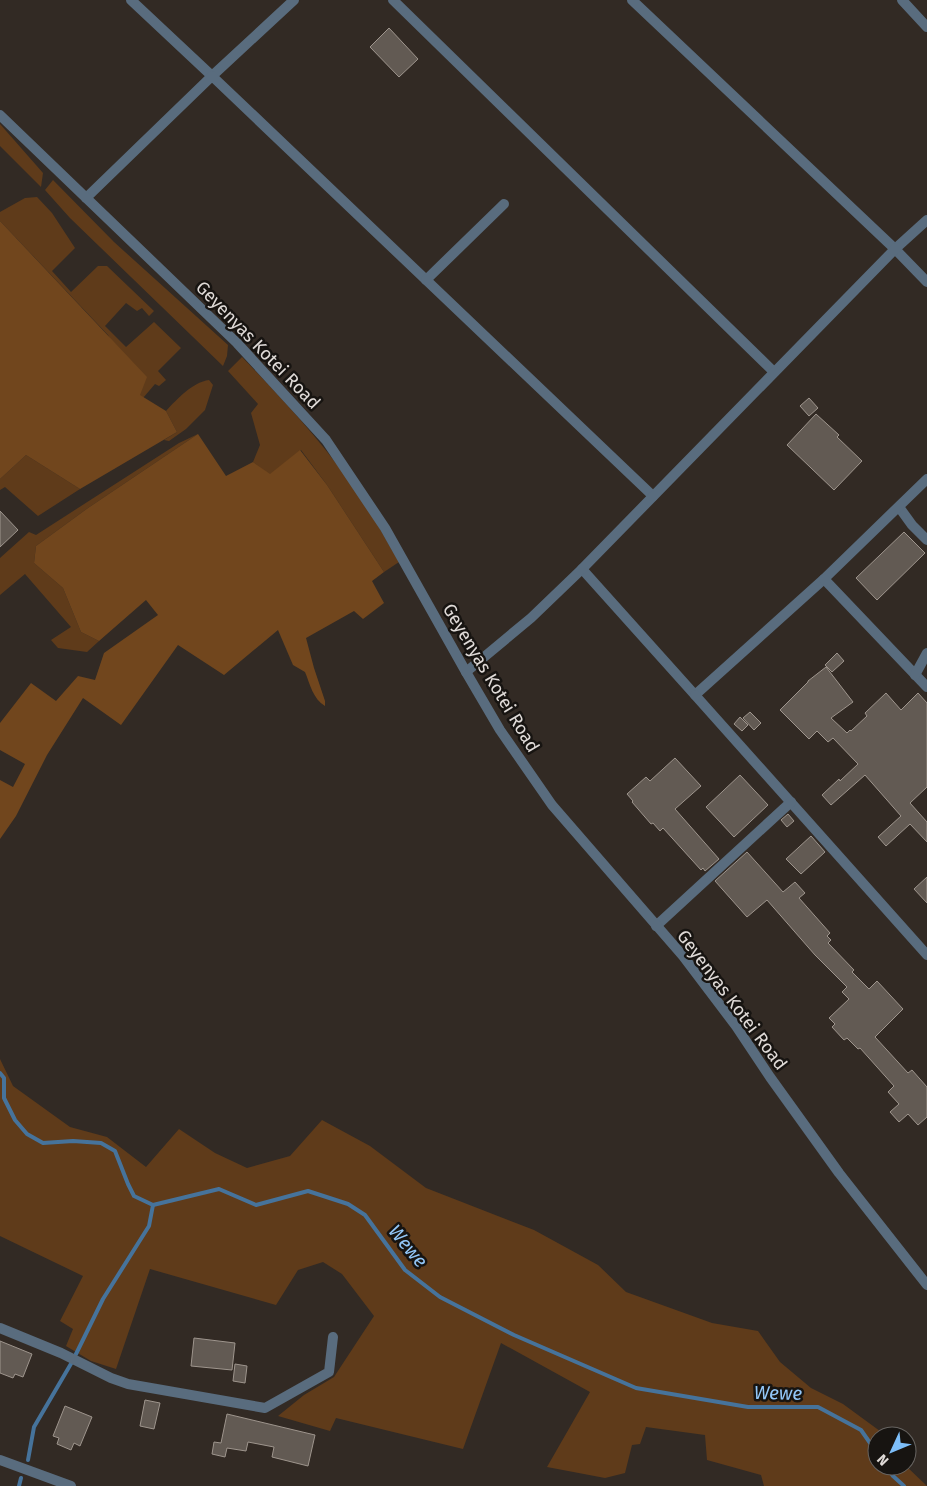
<svg xmlns="http://www.w3.org/2000/svg" width="927" height="1486" font-family="'Fira Sans',sans-serif">
  <rect width="100%" height="100%" fill="#322a24"/>
  <g fill="#5f3b1a">
    <polygon points="0,124 43,173 41,187 0,146"/>
    <polygon points="53,180 114,242 228,345 227,356 223,366 70,218 45,190"/>
    <polygon points="37,197 52,213 75,248 52,271 71,292 98,266 107,266 154,311 149,316 142,308 137,311 126,303 105,326 126,347 154,322 181,348 158,371 166,380 159,386 155,384 143,398 139,395 108,335 0,221 0,212 25,198"/>
    <path d="M242 357C287 404 331 451 366 506 378 524 388 544 399 562L384 572 327 485 301 450 270 475 253 462 260 445 251 413 258 404 228 371Z"/>
    <path d="M209 380 213 385 205 410 186 429 169 441 164 440 177 432 166 411C177 399 193 382 209 380Z"/>
    <polygon points="198,434 88,508 36,546 34,563 63,588 81,632 99,641 87,652 58,648 51,640 71,627 25,574 0,595 0,558 29,532 36,535 179,443"/>
    <polygon points="26,455 80,489 38,516 5,487 0,490 0,479"/>
    <polygon points="0,1059 13,1086 70,1127 107,1137 146,1167 179,1129 215,1153 247,1168 290,1156 322,1120 370,1146 426,1188 534,1230 598,1265 626,1292 712,1323 758,1331 780,1362 811,1388 843,1404 884,1434 885,1436 877,1436 877,1466 906,1466 927,1486 764,1486 761,1475 707,1460 705,1435 646,1427 640,1444 632,1445 625,1473 605,1478 547,1467 590,1392 501,1343 463,1449 336,1418 330,1431 278,1416 304,1395 334,1377 374,1316 342,1274 323,1262 298,1270 276,1305 150,1269 116,1369 91,1361 66,1346 73,1329 60,1321 83,1276 0,1236"/>
  </g>
  <g fill="#71461d">
    <polygon points="0,221 147,377 140,395 166,411 177,432 80,489 26,455 0,479"/>
    <path d="M198 434 226 476 253 462 270 474 300 450 327 485 384 572 372 581 384 603 363 619 354 611 306 638 314 668 325 701V706C313 699 310 684 305 672L293 665 278 630 224 675 178 645 121 725 83 698 47 755 16 816 0 839V780L13 787 25 764 0 750V723L31 683 56 701 78 676 95 680 104 653 158 615 146 600 99 641 81 632 63 588 34 563 36 546 88 508Z"/>
  </g>
  <g fill="none" stroke-linecap="round" stroke-linejoin="round">
    <g stroke="#46739b" stroke-width="4">
      <polyline points="0,1073 4,1078 4,1098 15,1120 27,1134 43,1143 73,1141 101,1143 115,1151 128,1184 134,1196 153,1205 219,1189 256,1205 308,1191 348,1204 365,1215 405,1270 440,1297 514,1335 636,1388 748,1407 818,1407 861,1430 877,1453"/>
      <polyline points="76,1354 103,1299 149,1226 153,1205"/>
      <polyline points="28,1460 34,1427 72,1362"/>
      <polyline points="886,1466 893,1476 904,1486"/>
      <polyline points="19,1486 21,1478"/>
    </g>
  </g>
  <g fill="#625a53" stroke="#9e958d">
    <polygon points="389,28 418,59 399,77 370,47"/>
    <polygon points="809,398 818,408 809,416 800,406"/>
    <polygon points="816,414 839,435 837,437 862,461 834,490 787,445"/>
    <polygon points="0,511 18,530 0,547"/>
    <polygon points="904,532 925,553 877,600 856,578"/>
    <polygon points="837,653 844,661 832,672 825,665"/>
    <polygon points="826,667 853,702 831,718 847,733 850,730 851,731 867,716 865,713 886,693 901,710 918,693 927,703 927,787 910,803 927,822 927,842 910,824 886,846 878,837 901,816 865,775 831,805 822,795 839,779 840,781 858,764 833,738 828,742 817,731 809,739 780,710 808,682 808,681"/>
    <polygon points="750,712 761,723 754,730 743,718"/>
    <polygon points="740,717 748,725 742,731 734,724"/>
    <polygon points="675,758 701,786 675,809 719,859 705,871 703,868 701,870 663,828 660,831 653,823 651,824 632,802 633,801 627,794 646,777 650,781"/>
    <polygon points="740,775 768,805 734,837 706,807"/>
    <polygon points="788,814 794,821 787,827 781,820"/>
    <polygon points="811,836 825,852 801,874 786,859"/>
    <polygon points="747,852 783,892 795,882 805,893 799,898 830,933 827,936 831,940 828,943 854,970 852,972 869,989 877,981 903,1009 875,1037 908,1073 912,1070 927,1087 927,1117 918,1125 908,1114 899,1122 890,1112 899,1104 888,1092 894,1086 860,1048 858,1049 847,1038 844,1040 832,1027 835,1024 829,1018 849,999 842,992 847,987 815,955 767,900 747,917 715,881"/>
    <polygon points="927,877 927,903 914,889"/>
    <polygon points="194,1338 235,1343 232,1370 191,1366"/>
    <polygon points="0,1341 32,1354 23,1377 15,1374 13,1378 0,1373"/>
    <polygon points="235,1364 247,1366 245,1383 233,1381"/>
    <polygon points="145,1400 160,1403 154,1429 140,1426"/>
    <polygon points="65,1406 92,1417 80,1446 74,1443 71,1450 57,1444 59,1438 53,1436"/>
    <polygon points="227,1414 315,1435 308,1466 272,1457 274,1447 248,1442 246,1451 227,1448 225,1457 212,1454 214,1442 221,1443"/>
  </g>
  <g fill="none" stroke-linecap="round" stroke-linejoin="round">
    <g stroke="#596c7e" stroke-width="10">
      <polyline points="131,0 212,76 294,0"/>
      <polyline points="393,0 774,372"/>
      <polyline points="632,0 895,249 927,282"/>
      <polyline points="902,0 927,27"/>
      <polyline points="86,198 212,76 653,496"/>
      <polyline points="426,280 504,204"/>
      <polyline points="899,507 912,525 927,540"/>
      <polyline points="582,569 695,695 824,579 927,479"/>
      <polyline points="824,579 927,687"/>
      <polyline points="466,672 531,618 582,569 895,249 927,220"/>
      <polyline points="915,675 927,653"/>
      <polyline points="695,695 927,955"/>
      <polyline points="656,926 791,802"/>
      <polyline points="0,1328 61,1353 111,1378 128,1384 265,1408 329,1372 333,1337"/>
      <polyline points="0,1460 71,1486"/>
    </g>
    <polyline stroke="#596c7e" stroke-width="10" points="0,115 237,343 326,440 385,528 466,672 500,730 552,805 683,956 736,1026 770,1077 839,1173 927,1285"/>
  </g>
  <g text-anchor="middle" dominant-baseline="central" stroke-width="5" stroke-linejoin="round" paint-order="stroke">
    <g font-size="18" fill="#e0dbd8" stroke="#171411">
      <text transform="translate(258 345) rotate(46)">Geyenyas Kotei Road</text>
      <text transform="translate(491 678) rotate(59)">Geyenyas Kotei Road</text>
      <text transform="translate(732 1000) rotate(53)">Geyenyas Kotei Road</text>
    </g>
    <g font-size="19" font-style="italic" fill="#93c7f8" stroke="#171411">
      <text transform="translate(408 1246) rotate(50)">Wewe</text>
      <text transform="translate(778 1393) rotate(1)">Wewe</text>
    </g>
  </g>
  <g transform="translate(892 1451) rotate(226)"><circle r="24" fill="#171411" stroke="#676461"/>
  <path d="M0-4L9 19L0 12L-9 19Z" fill="#7dbef9"/>
  <text y="-8" font-size="14" font-weight="bold" text-anchor="middle" fill="#e0dbd8">N</text>
  </g>
</svg>
